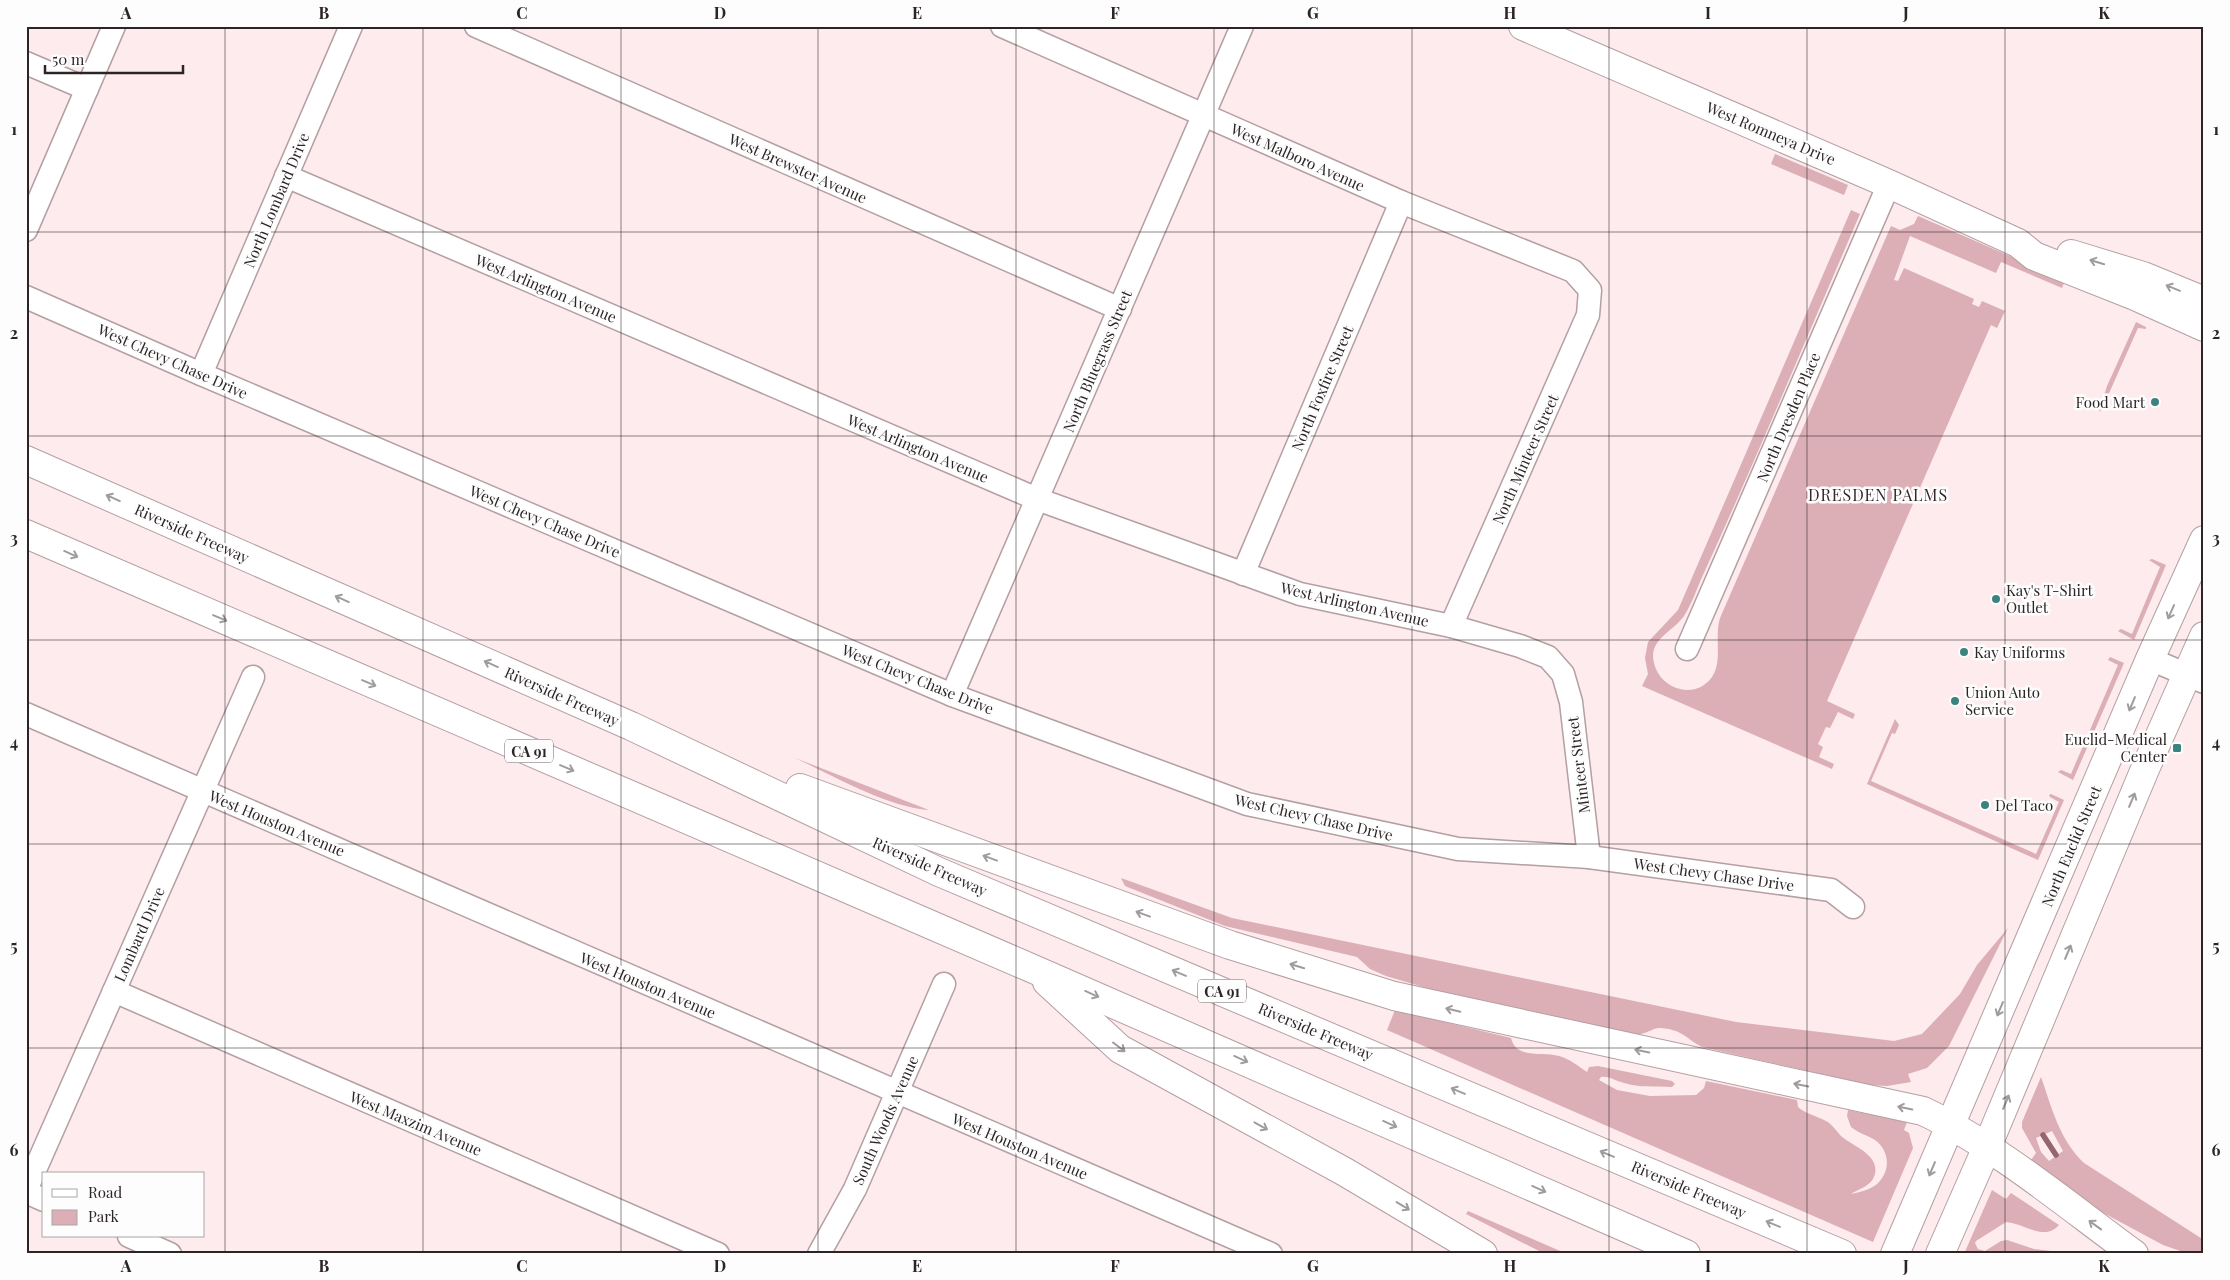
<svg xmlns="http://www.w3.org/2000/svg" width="2230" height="1280" font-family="'Playfair Display',serif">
  <rect width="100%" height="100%" fill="#fdebed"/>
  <g fill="#dcaeb5" fill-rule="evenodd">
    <polygon points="1775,154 1848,185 1844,195 1771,164"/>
    <path d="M1851 210 1860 214C1808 334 1758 455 1703 575 1697 588 1692 604 1684 616 1673 632 1648 639 1654 663 1660 689 1695 701 1712 677 1723 661 1714 637 1720 618L1891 226 1900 230 1914 224 1918 216 2065 280 2062 288 2001 262 1996 273 1910 236 1894 280 1898 281 1904 268 1974 299 1972 304 1979 307 1982 301 2005 311 1997 328 1991 325 1827 701 1855 714 1853 719 1838 712 1830 728 1826 727 1818 744 1823 747 1819 757 1834 764 1832 769 1642 686 1648 674 1645 658 1648 642 1678 610Z"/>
    <polygon points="2136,322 2146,327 2146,329 2138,328 2102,409 2099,412 2107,386"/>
    <polygon points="2152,559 2166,565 2134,640 2118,631 2121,629 2132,634 2160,567 2149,560"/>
    <polygon points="2110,657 2124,663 2073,780 2058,772 2061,770 2071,774 2118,665 2108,660"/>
    <polygon points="1895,719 1899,725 1895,734 1892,733 1871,781 2036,854 2059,802 2050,797 2049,795 2051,794 2064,800 2038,860 1867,784"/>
    <path d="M795 758 929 810C887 807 834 776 795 758Z"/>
    <path d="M1121 878 1232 918 1736 1022 1894 1041 1922 1034 1960 994 1977 965 2008 928 1949 1046 1927 1068 1908 1074 1911 1082 1887 1086 1870 1085 1702 1047C1685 1038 1682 1029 1659 1028 1654 1028 1649 1032 1644 1033 1640 1035 1633 1034 1628 1033L1450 995 1386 976 1370 969 1357 957 1225 926 1125 886Z"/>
    <path d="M1395 1010 1511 1038C1516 1060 1544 1051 1559 1056 1570 1059 1578 1066 1587 1072L1589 1067 1598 1066 1672 1081 1675 1084 1672 1087C1656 1086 1639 1088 1624 1083 1615 1081 1610 1076 1601 1077L1599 1080 1617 1090 1650 1096 1696 1095 1704 1088 1706 1081 1797 1100 1798 1107C1806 1114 1817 1116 1826 1121 1832 1124 1837 1132 1842 1137 1855 1147 1884 1157 1873 1179 1868 1187 1858 1189 1851 1194 1860 1192 1870 1190 1877 1184 1891 1171 1890 1151 1875 1140 1867 1135 1858 1133 1851 1127L1847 1116 1848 1110 1907 1122 1904 1130 1909 1133 1913 1148 1873 1242 1387 1030Z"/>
    <path d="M2041 1077C2052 1108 2059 1139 2084 1163L2204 1240V1254H2189L2163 1245 2098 1210 2031 1160 2036 1153 2022 1128V1122ZM2052 1131 2063 1151 2049 1161 2041 1152 2036 1138Z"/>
    <path d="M1992 1190 2006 1199 2011 1193 2059 1225C2044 1242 2024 1223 2006 1222L1976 1241 1975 1243 1978 1249 1985 1251 2001 1241 2007 1240 2034 1249 2076 1254H1964Z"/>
    <polygon points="1468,1211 1567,1254 1545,1254 1466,1214"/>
  </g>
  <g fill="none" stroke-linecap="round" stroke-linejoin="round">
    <polyline stroke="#94666e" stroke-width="5.5" points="2043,1135 2056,1155"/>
    <defs>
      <g id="minor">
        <polyline points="476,26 1120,309"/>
        <polyline points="1002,26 1401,202 1573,271 1590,290 1588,315 1451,626"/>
        <polyline points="26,63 87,89"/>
        <polyline points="286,176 1037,499 1300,594 1451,626 1520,646 1548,657 1563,674 1571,702 1589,857"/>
        <polyline points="26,230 114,26"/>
        <polyline points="26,297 201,374 952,695 1247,804 1458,849 1589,857 1831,890 1853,907"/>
        <polyline points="201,374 351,26"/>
        <polyline points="1243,574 1401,202"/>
        <polyline points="1687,649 1889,184"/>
        <polyline points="2150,659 2204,682"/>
        <polyline points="952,695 1242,26"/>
        <polyline points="26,714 1271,1254"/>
        <polyline points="114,991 718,1254"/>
        <polyline points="26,1190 253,677"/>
        <polyline points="26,1192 44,1200"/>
        <polyline points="129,1236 170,1254"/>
        <polyline points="819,1254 855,1189 944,984"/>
      </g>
      <g id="tertiary">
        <polyline points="1523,26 1889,184 2018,243 2034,256 2135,296 2204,327"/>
        <polyline points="2071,254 2143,276 2204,301"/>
      </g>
      <g id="primary">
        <polyline points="1895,1254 2150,659 2204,540"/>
        <polyline points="1940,1254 1987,1147 2145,769 2204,636"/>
      </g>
      <g id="motorway">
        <polyline points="26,460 631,726 939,872 1842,1254"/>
        <polyline points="26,534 1031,968 1686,1254"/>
        <path d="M800 788 1230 945 1394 996 1923 1111C1997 1146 2068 1206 2134 1254"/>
        <polyline points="1047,982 1120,1049 1345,1172 1483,1254"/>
      </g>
    </defs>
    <use href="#minor" stroke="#b49fa2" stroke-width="25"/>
    <use href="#tertiary" stroke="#b49fa2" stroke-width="30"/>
    <use href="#primary" stroke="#b49fa2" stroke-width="30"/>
    <use href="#motorway" stroke="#b49fa2" stroke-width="30"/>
    <use href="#minor" stroke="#fff" stroke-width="22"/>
    <use href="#tertiary" stroke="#fff" stroke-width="28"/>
    <use href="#primary" stroke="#fff" stroke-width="28"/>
    <use href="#motorway" stroke="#fff" stroke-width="28"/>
  </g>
  <defs><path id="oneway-shaft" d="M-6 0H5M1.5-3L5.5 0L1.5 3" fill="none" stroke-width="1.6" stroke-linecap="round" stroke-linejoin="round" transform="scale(1.25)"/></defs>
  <g stroke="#a09c9d">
    <use href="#oneway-shaft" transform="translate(2097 262) rotate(-163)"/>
    <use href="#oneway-shaft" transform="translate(2173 288) rotate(-158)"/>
    <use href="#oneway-shaft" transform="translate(113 498) rotate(-156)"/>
    <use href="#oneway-shaft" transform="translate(71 554) rotate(24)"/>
    <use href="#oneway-shaft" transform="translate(342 599) rotate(-156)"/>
    <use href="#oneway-shaft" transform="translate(2171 612) rotate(114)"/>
    <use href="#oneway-shaft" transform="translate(220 618) rotate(23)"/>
    <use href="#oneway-shaft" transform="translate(491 664) rotate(-156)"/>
    <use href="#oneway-shaft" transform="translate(369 683) rotate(23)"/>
    <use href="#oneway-shaft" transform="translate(2132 704) rotate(113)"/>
    <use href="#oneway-shaft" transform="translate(567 768) rotate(23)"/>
    <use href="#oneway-shaft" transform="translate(2132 800) rotate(-67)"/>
    <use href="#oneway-shaft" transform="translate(990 858) rotate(-160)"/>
    <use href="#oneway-shaft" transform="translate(1143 914) rotate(-160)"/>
    <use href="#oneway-shaft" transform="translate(2068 952) rotate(-67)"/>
    <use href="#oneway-shaft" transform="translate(1297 966) rotate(-163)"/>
    <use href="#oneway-shaft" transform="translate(1179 973) rotate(-157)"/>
    <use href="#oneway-shaft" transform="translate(1092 994) rotate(24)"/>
    <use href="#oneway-shaft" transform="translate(2000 1009) rotate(113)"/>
    <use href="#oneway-shaft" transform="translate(1453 1010) rotate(-167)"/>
    <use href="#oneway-shaft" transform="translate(1119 1047) rotate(37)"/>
    <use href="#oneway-shaft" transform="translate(1642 1051) rotate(-168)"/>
    <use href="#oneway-shaft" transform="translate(1241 1059) rotate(24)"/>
    <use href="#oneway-shaft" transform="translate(1801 1085) rotate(-168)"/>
    <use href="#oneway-shaft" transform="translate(1458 1091) rotate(-157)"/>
    <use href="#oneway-shaft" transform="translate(2006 1102) rotate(-67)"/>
    <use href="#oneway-shaft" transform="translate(1905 1108) rotate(-168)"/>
    <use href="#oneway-shaft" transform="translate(1390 1124) rotate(24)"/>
    <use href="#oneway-shaft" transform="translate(1261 1126) rotate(29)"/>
    <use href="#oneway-shaft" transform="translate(1607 1154) rotate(-157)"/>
    <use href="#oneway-shaft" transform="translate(1932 1169) rotate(113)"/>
    <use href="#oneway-shaft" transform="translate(1539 1189) rotate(24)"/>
    <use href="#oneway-shaft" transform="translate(1403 1206) rotate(31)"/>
    <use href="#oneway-shaft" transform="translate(1773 1224) rotate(-157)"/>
    <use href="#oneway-shaft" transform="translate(2095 1225) rotate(-144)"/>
  </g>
  <path fill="none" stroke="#2c2425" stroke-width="1" stroke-opacity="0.55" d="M225 26V1254M423 26V1254M621 26V1254M818 26V1254M1016 26V1254M1214 26V1254M1412 26V1254M1609 26V1254M1807 26V1254M2005 26V1254M26 232H2204M26 436H2204M26 640H2204M26 844H2204M26 1048H2204"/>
  <g fill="#3b837e" stroke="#fdfdfd" stroke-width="2">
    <circle cx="2155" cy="402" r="5"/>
    <circle cx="1996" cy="599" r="5"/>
    <circle cx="1964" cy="652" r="5"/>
    <circle cx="1955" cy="701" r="5"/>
    <rect x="2172" y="743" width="10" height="10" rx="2.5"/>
    <circle cx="1985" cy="805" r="5"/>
  </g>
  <g text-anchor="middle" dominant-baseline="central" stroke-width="5" stroke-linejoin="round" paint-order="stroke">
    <g fill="#fdfdfd" stroke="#6b6566" stroke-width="1">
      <rect x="505" y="739.5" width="48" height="23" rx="4"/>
      <rect x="1198" y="979.5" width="48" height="23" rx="4"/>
    </g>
    <g font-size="14" font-weight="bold" fill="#2c2425">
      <text x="529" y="751">CA 91</text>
      <text x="1222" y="991">CA 91</text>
    </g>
    <g font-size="15" fill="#2c2425" stroke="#fdfdfd">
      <text transform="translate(1771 133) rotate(23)">West Romneya Drive</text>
      <text transform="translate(1298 157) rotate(24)">West Malboro Avenue</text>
      <text transform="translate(798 168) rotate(24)">West Brewster Avenue</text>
      <text transform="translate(276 200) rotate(-67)">North Lombard Drive</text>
      <text transform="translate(546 288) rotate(23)">West Arlington Avenue</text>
      <text transform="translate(173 361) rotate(24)">West Chevy Chase Drive</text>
      <text transform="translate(1097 361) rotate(-67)">North Bluegrass Street</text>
      <text transform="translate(1322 388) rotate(-67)">North Foxfire Street</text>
      <text transform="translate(1788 417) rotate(-67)">North Dresden Place</text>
      <text transform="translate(918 448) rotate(23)">West Arlington Avenue</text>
      <text transform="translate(1525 459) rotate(-66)">North Minteer Street</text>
      <text transform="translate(545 521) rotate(23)">West Chevy Chase Drive</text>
      <text transform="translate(192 533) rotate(24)">Riverside Freeway</text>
      <text transform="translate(1355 604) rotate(13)">West Arlington Avenue</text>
      <text transform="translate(918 679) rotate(22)">West Chevy Chase Drive</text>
      <text transform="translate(562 696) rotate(24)">Riverside Freeway</text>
      <text transform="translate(1578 765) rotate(-97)">Minteer Street</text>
      <text transform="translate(1314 817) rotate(13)">West Chevy Chase Drive</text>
      <text transform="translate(277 823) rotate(23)">West Houston Avenue</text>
      <text transform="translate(2071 846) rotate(-67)">North Euclid Street</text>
      <text transform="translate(930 866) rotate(24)">Riverside Freeway</text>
      <text transform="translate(1714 874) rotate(8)">West Chevy Chase Drive</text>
      <text transform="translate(139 934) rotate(-66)">Lombard Drive</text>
      <text transform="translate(648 985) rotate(23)">West Houston Avenue</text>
      <text transform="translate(1316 1031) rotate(23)">Riverside Freeway</text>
      <text transform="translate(885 1120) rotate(-66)">South Woods Avenue</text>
      <text transform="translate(416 1123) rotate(23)">West Maxzim Avenue</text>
      <text transform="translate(1020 1146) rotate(23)">West Houston Avenue</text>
      <text transform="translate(1689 1189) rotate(23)">Riverside Freeway</text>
    </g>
    <g font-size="15" fill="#2c2425" stroke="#fdfdfd" text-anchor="start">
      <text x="2145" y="402" text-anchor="end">Food Mart</text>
      <text x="2006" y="590">Kay's T-Shirt<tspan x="2006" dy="17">Outlet</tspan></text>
      <text x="1974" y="652">Kay Uniforms</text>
      <text x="1965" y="692">Union Auto<tspan x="1965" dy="17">Service</tspan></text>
      <text x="2167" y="739" text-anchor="end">Euclid-Medical<tspan x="2167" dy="17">Center</tspan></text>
      <text x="1995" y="805">Del Taco</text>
    </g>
    <g font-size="16" letter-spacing="1" fill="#352527" stroke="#fdfdfd">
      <text x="1878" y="494">DRESDEN PALMS</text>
    </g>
  </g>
  <rect width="2230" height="1280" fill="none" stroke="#fdfdfd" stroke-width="55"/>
  <rect x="42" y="1172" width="162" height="65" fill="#fdfdfd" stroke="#a9a6a7"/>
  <rect x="52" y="1189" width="25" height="8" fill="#ffffff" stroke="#a9a6a7"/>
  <text x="88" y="1198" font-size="15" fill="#2c2425">Road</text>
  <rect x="52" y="1210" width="25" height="15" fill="#dcaeb5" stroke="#a9a6a7"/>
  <text x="88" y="1222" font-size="15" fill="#2c2425">Park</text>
  <path d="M45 65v8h138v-8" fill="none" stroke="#2c2425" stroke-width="2.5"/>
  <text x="52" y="65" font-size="15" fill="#2c2425" stroke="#fdfdfd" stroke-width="4" paint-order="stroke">50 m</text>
  <rect x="28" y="28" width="2174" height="1224" fill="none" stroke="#2c2425" stroke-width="2"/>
  <g font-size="16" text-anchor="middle" font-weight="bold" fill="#2c2425">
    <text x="126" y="19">A</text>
    <text x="324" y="19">B</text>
    <text x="522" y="19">C</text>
    <text x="720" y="19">D</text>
    <text x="917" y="19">E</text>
    <text x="1115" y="19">F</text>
    <text x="1313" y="19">G</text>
    <text x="1510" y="19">H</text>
    <text x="1708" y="19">I</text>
    <text x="1906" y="19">J</text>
    <text x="2104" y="19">K</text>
    <text x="14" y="135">1</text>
    <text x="2216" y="135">1</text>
    <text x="14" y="339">2</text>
    <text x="2216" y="339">2</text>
    <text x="14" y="544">3</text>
    <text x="2216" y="544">3</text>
    <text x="14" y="748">4</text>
    <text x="2216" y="748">4</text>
    <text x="14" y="952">5</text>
    <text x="2216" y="952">5</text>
    <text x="14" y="1156">6</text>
    <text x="2216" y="1156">6</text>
    <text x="126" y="1272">A</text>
    <text x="324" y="1272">B</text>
    <text x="522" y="1272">C</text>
    <text x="720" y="1272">D</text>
    <text x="917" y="1272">E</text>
    <text x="1115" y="1272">F</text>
    <text x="1313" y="1272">G</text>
    <text x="1510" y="1272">H</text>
    <text x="1708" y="1272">I</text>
    <text x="1906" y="1272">J</text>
    <text x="2104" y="1272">K</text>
  </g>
</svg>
